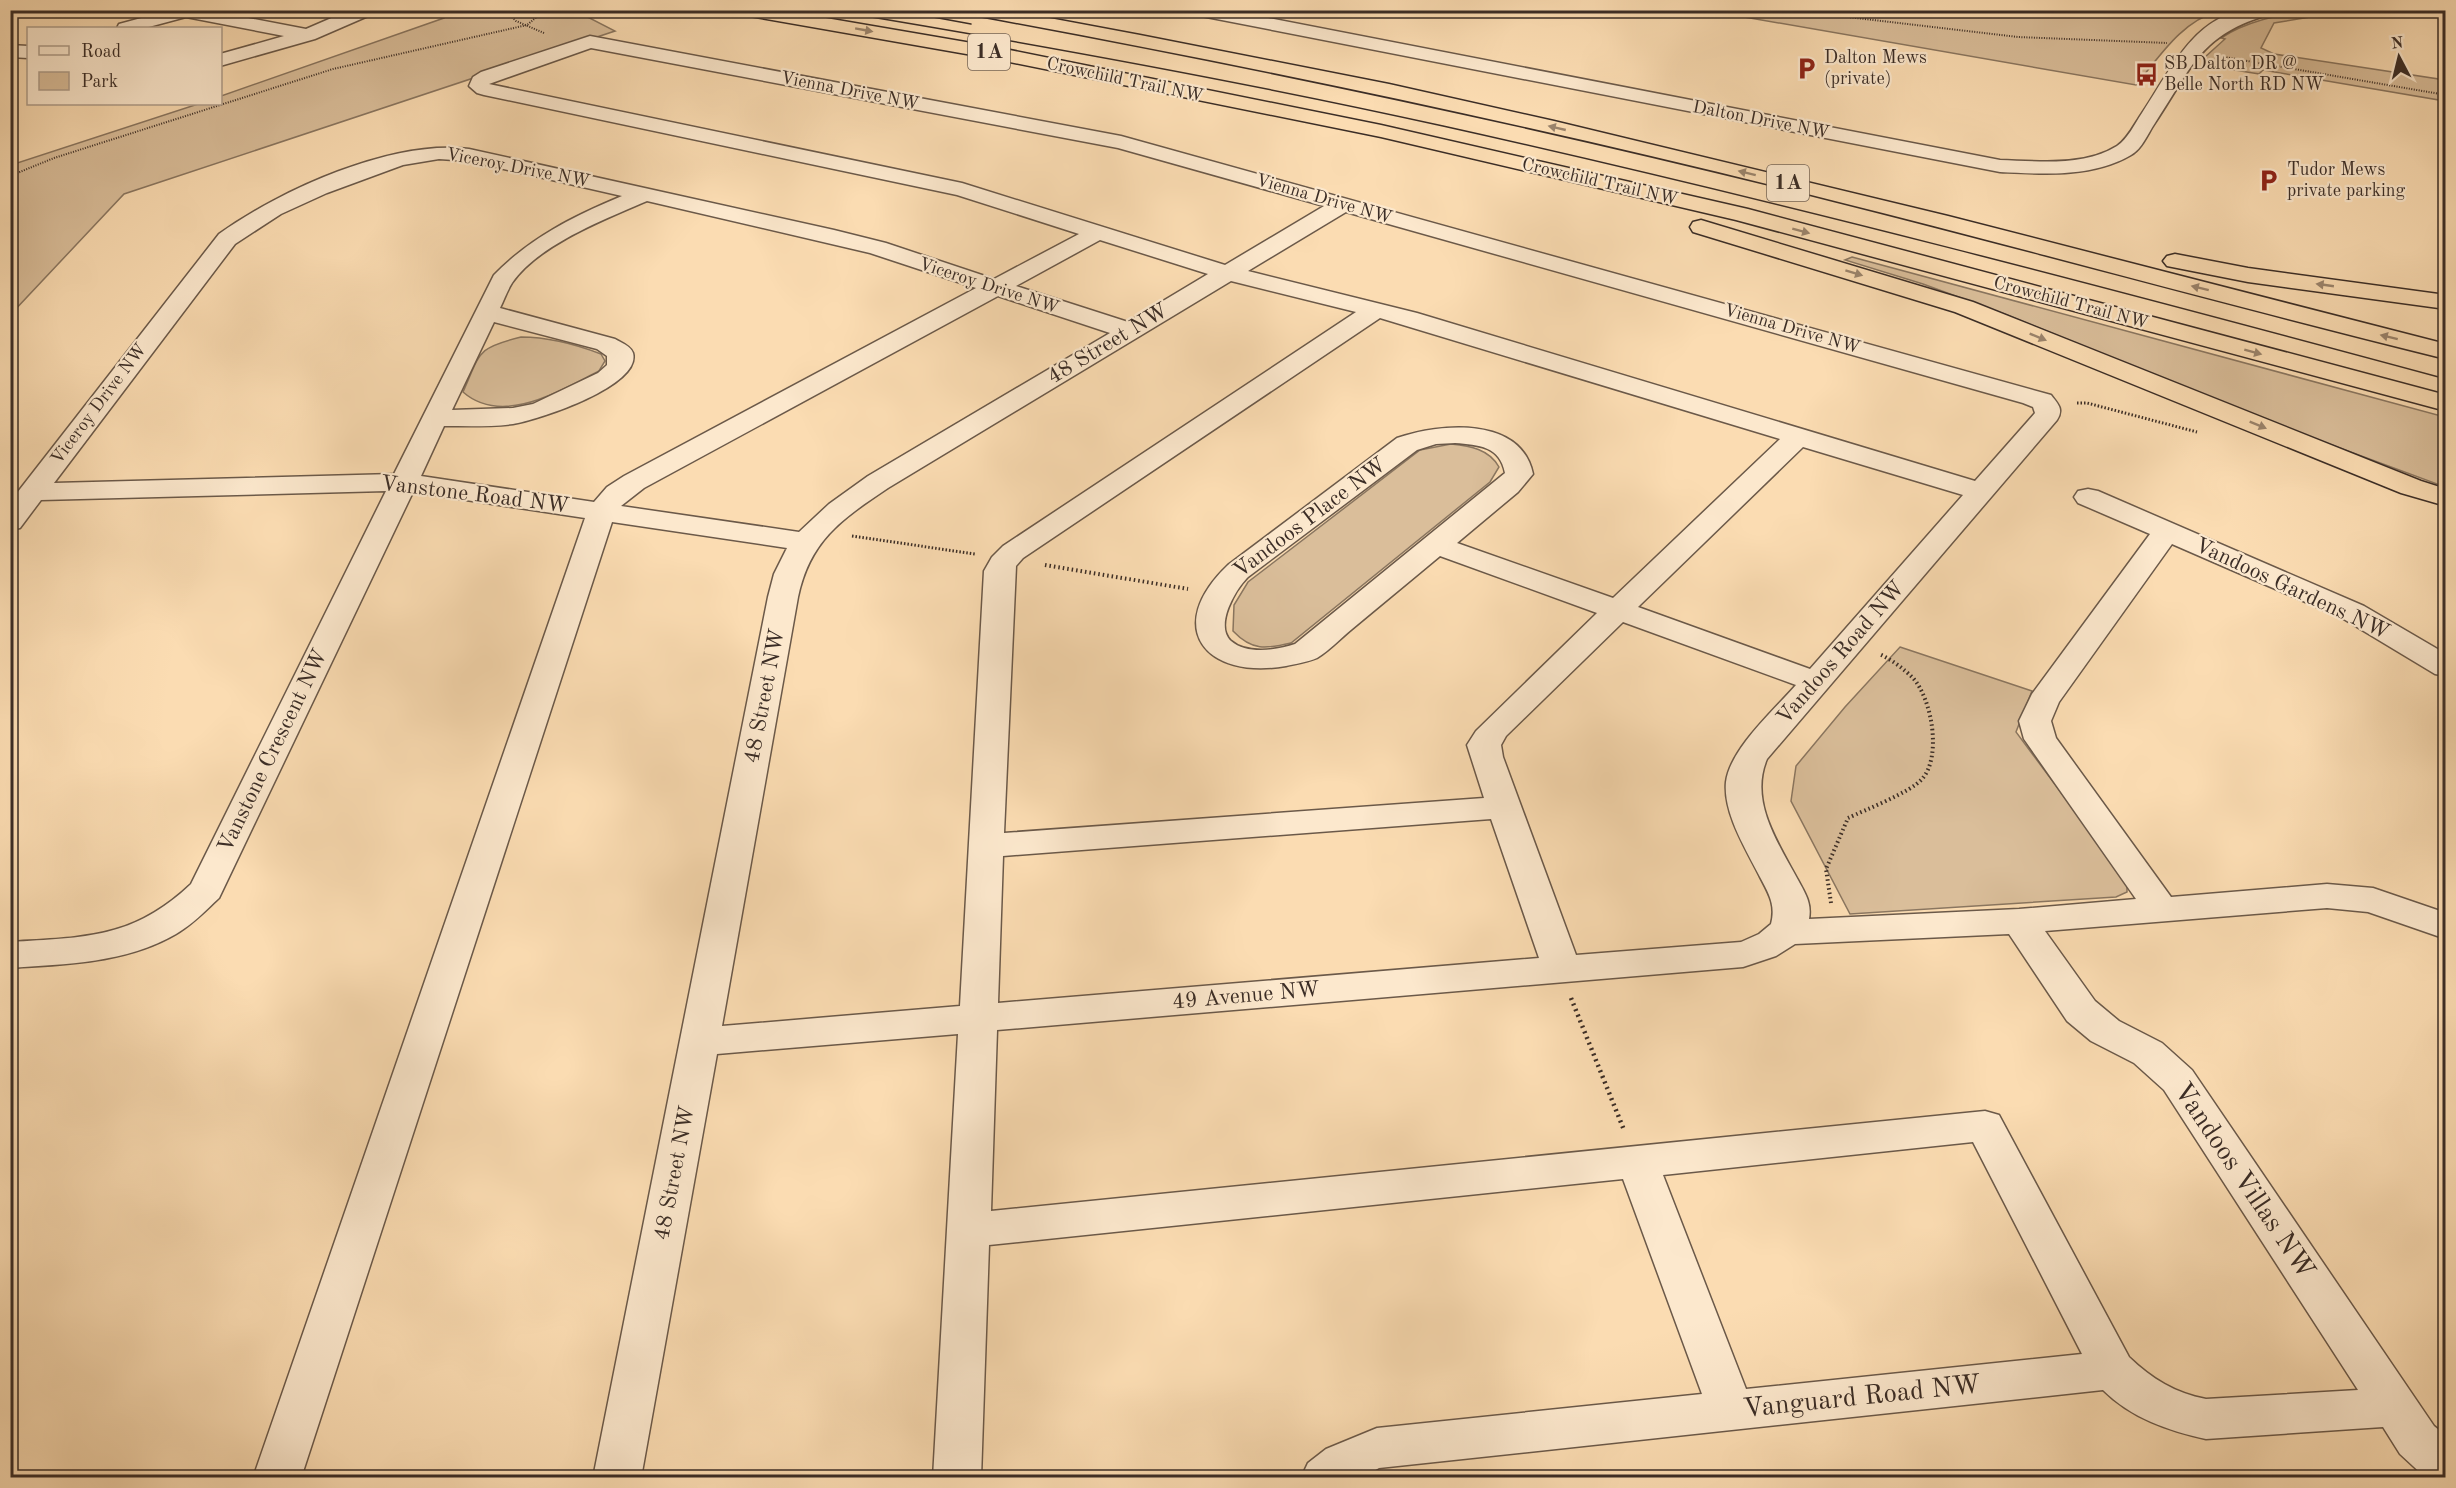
<svg xmlns="http://www.w3.org/2000/svg" width="2456" height="1488" font-family="'Old Standard TT',serif">
  <rect width="100%" height="100%" fill="#fbdcb2"/>
  <filter id="stains"><feTurbulence type="fractalNoise" baseFrequency=".00333" numOctaves="4"/><feColorMatrix values="0 0 0 0 .2 0 0 0 0 .09 0 0 0 0 .02 0 0 0 .5 -.17"/></filter>
  <radialGradient id="worn" r=".72"><stop offset=".6" stop-color="#630" stop-opacity="0"/><stop offset="1" stop-color="#630" stop-opacity=".3"/></radialGradient>
  <g fill="#dabe9a" stroke="#8a7660" stroke-width="1.5">
    <polygon points="453,11 576,11 615,31 124,194 11,314 11,165 198,104 220,104 221,96 444,18"/>
    <path d="M1710 11H2218C2181 22 2160 56 2136 85Z"/>
    <path d="M2305 11H2346L2274 23 2261 48 2274 54 2445 80V101L2263 70 2259 74 2216 67 2204 58 2225 39 2221 38C2247 21 2275 16 2305 11Z"/>
    <polygon points="1852,257 2445,417 2445,487 2270,422 2007,315 1923,284 1845,260"/>
    <path d="M521 337C548 337 575 344 601 354L605 361 599 371C561 390 503 427 463 392 481 352 476 348 521 337Z"/>
    <path d="M1451 444C1470 446 1489 449 1499 467L1490 482 1291 643C1266 649 1252 651 1233 631L1234 605 1248 582 1420 450Z"/>
    <polygon points="1900,647 2032,691 2016,732 2127,881 2127,892 2116,897 1850,914 1791,801 1796,766 1845,707"/>
  </g>
  <g fill="none" stroke-linecap="round" stroke-linejoin="round">
    <defs>
      <g id="minor">
        <polygon points="171,10 207,10 306,29 350,10 371,12 368,16 315,39 220,66 220,54 284,36 186,17 145,28 117,28 119,24"/>
        <path d="M1187 10H1227L2000 160C2037 161 2084 167 2117 146 2128 139 2135 123 2142 113 2167 76 2192 19 2242 11 2252 9 2263 10 2274 10L2271 14C2200 34 2193 66 2155 123 2148 133 2142 149 2131 155 2092 178 2042 174 2000 172L1196 15Z"/>
        <path d="M590 36 1121 136 2051 395C2058 404 2064 409 2057 420L1767 759C1749 801 1778 843 1798 880 1805 893 1812 903 1809 919L2019 909 2136 899 2024 739 2019 721 2032 694 2150 534 2078 503 2074 497 2078 491 2088 489 2098 491 2364 606 2446 654V676L2435 674 2342 618 2172 544 2059 702 2051 721 2056 738 2171 897 2327 884 2373 888 2446 913V939L2368 912 2327 908 2045 931 2095 1001 2119 1021 2162 1043 2192 1070 2434 1426 2446 1436V1478H2426L2400 1454 2383 1427 2206 1439C2169 1431 2131 1418 2103 1390L1379 1468 1361 1478H1301L1308 1463 1326 1449 1377 1428 1702 1394 1623 1179 989 1245 981 1478H933L958 1034 717 1054 641 1478H593L768 597 774 574 787 548 612 522 301 1478H253L585 518 413 492 219 898C205 911 193 924 176 934 127 963 66 964 10 968V942C86 937 133 939 191 884L386 491 41 500 20 528 10 530V502L219 234C280 190 393 139 469 149L834 230 886 243 994 279 1079 234 957 195 484 95 477 93 469 86 473 77 481 72ZM591 48 1118 148 1324 206 1225 265 962 183 489 84ZM439 159 469 161 622 196C574 216 531 237 494 275L394 474 54 483 235 244 281 214 327 193 403 165ZM647 201 870 253 976 288 624 476 607 487 594 502 421 476 444 426C467 426 491 427 513 424 538 420 642 386 633 353 631 346 620 342 615 339L500 308C504 300 507 291 512 283 538 245 605 219 647 201ZM1346 212 2023 403 2033 407 2035 413 1975 481 1417 313 1248 271ZM1100 240 1208 274 1128 322 1016 286ZM1231 281 1356 312 1003 546 992 557 984 571 960 1006 722 1026 798 597C810 540 842 519 888 488ZM998 296 1110 333 868 476 829 504 799 532 621 506 644 488ZM1380 318 1780 439 1613 598 1457 543 1518 492 1533 474C1521 416 1440 423 1397 438L1228 565C1163 627 1205 680 1286 666 1295 664 1308 662 1317 658 1329 651 1341 638 1352 629 1381 605 1411 580 1440 556L1597 613 1476 731 1467 745 1484 798 1004 833 1016 566 1023 558ZM494 322 597 349 607 356V365L598 373 533 404 513 408 452 410ZM1455 443C1479 445 1500 446 1505 473L1295 644C1277 650 1247 655 1231 641 1214 625 1236 589 1248 577L1417 450 1436 444ZM1803 447 1963 495 1810 669 1638 607ZM1623 622 1796 685C1774 710 1730 749 1726 782 1723 813 1746 849 1760 877 1769 894 1776 905 1771 924L1759 934 1741 942 1576 955 1503 757 1501 745 1506 736ZM1491 819 1539 958 998 1003 1003 856ZM2009 934 2067 1021 2091 1041 2134 1063 2164 1090 2358 1390 2206 1399C2175 1393 2152 1379 2129 1357L1999 1115 1985 1111 991 1211 997 1030 1743 967 1776 956 1795 944ZM1973 1142 2082 1354 1746 1389 1663 1175Z"/>
        <polygon points="10,45 28,46 28,58 10,57"/>
      </g>
      <g id="highway">
        <polygon points="735,10 779,10 995,47 1381,125 1748,209 2446,395 2446,411 1736,220 1381,137 995,59 744,15"/>
        <path d="M965 10H1007L1140 35 1389 84 1554 121 1948 216 2446 344V359C2242 309 2039 252 1835 201 1550 129 1263 68 974 15Z"/>
        <polygon points="1701,220 1973,302 2421,481 2446,489 2446,506 2401,493 1955,312 1693,232 1690,227 1693,222"/>
        <polygon points="2175,254 2248,268 2446,295 2446,309 2248,282 2167,266 2163,261 2167,256"/>
      </g>
    </defs>
    <use href="#minor" stroke="#6b5949" stroke-width="3"/>
    <use href="#highway" stroke="#3b2d26" stroke-width="3"/>
    <g stroke="#3b2d26" stroke-width="2" stroke-dasharray="1 1.5" stroke-linecap="butt">
      <polyline points="505,10 516,21 544,33"/>
      <polyline points="1788,10 2018,37 2167,43"/>
      <polyline points="2224,57 2446,95"/>
      <polyline points="10,176 54,158 333,69 527,25 545,10"/>
    </g>
    <g stroke="#3b2d26" stroke-width="3" stroke-dasharray="1.5 2" stroke-linecap="butt">
      <polyline points="2077,403 2087,403 2197,432"/>
      <polyline points="852,536 975,554"/>
    </g>
    <g stroke="#3b2d26" stroke-width="4" stroke-dasharray="1.5 3" stroke-linecap="butt">
      <polyline points="1045,565 1188,589"/>
      <path d="M1831 903 1826 869 1848 818C1865 810 1911 792 1922 779 1942 757 1932 699 1913 678 1904 669 1891 659 1879 654"/>
    </g>
    <polyline stroke="#3b2d26" stroke-width="4.5" stroke-dasharray="2 4" stroke-linecap="butt" points="1571,998 1624,1130"/>
    <use href="#minor" fill="#fce8cd" fill-rule="evenodd"/>
    <use href="#highway" fill="#fbdcb2" fill-rule="evenodd"/>
    <g stroke="#3b2d26" stroke-width="1.5">
      <path d="M829 10C1035 44 1240 81 1443 126 1780 201 2113 289 2446 379"/>
      <polyline points="895,10 971,24"/>
    </g>
  </g>
  <defs><path id="oneway-solid" d="M-6-.8H1V-3.2L6.5 0L1 3.2V.8H-6Z" transform="scale(1.5)"/></defs>
  <g fill="#9b846c">
    <use href="#oneway-solid" transform="translate(864 30) rotate(10)"/>
    <use href="#oneway-solid" transform="translate(1557 128) rotate(-167)"/>
    <use href="#oneway-solid" transform="translate(1747 173) rotate(-166)"/>
    <use href="#oneway-solid" transform="translate(1801 231) rotate(15)"/>
    <use href="#oneway-solid" transform="translate(1854 273) rotate(17)"/>
    <use href="#oneway-solid" transform="translate(2325 285) rotate(-172)"/>
    <use href="#oneway-solid" transform="translate(2200 288) rotate(-166)"/>
    <use href="#oneway-solid" transform="translate(2038 337) rotate(22)"/>
    <use href="#oneway-solid" transform="translate(2389 337) rotate(-166)"/>
    <use href="#oneway-solid" transform="translate(2253 352) rotate(15)"/>
    <use href="#oneway-solid" transform="translate(2258 425) rotate(22)"/>
  </g>
  <defs>
    <symbol id="parking-bare" viewBox="-9 -9 18 18"><path d="M-3.5-5.5H1a3.5 3.5 0 0 1 0 7H-1V5.5H-3.5ZM-1-3.4V-.6H.8a1.4 1.4 0 0 0 0-2.8Z" fill="#8f2418" stroke="#fce8cd" stroke-width="2.5" paint-order="stroke"/></symbol>
    <symbol id="bus-bare" viewBox="-9 -9 18 18"><path d="M-5-6H5V4H4V6H2V4H-2V6H-4V4H-5ZM-3.5-4V0h7V-4ZM-3.5 1.2v1.5H-2V1.2ZM2 1.2v1.5H3.5V1.2Z" fill="#8f2418" stroke="#fce8cd" stroke-width="2.5" paint-order="stroke"/></symbol>
  </defs>
  <g fill-rule="evenodd">
    <use href="#parking-bare" x="1790" y="52" width="33" height="33"/>
    <use href="#bus-bare" x="2130" y="58" width="33" height="33"/>
    <use href="#parking-bare" x="2252" y="164" width="33" height="33"/>
  </g>
  <g text-anchor="middle" dominant-baseline="central" stroke-width="4.5" stroke-linejoin="round" paint-order="stroke">
    <g font-size="18" fill="#3b2d26" stroke="#fce8cd" text-anchor="start">
      <text x="1824" y="58">Dalton Mews<tspan x="1824" dy="21">(private)</tspan></text>
      <text x="2164" y="64">SB Dalton DR @<tspan x="2164" dy="21">Belle North RD NW</tspan></text>
      <text x="2287" y="170">Tudor Mews<tspan x="2287" dy="21">private parking</tspan></text>
    </g>
    <g font-size="18" fill="#3b2d26" stroke="#fce8cd">
      <text transform="translate(1125 80) rotate(12)">Crowchild Trail NW</text>
      <text transform="translate(850 91) rotate(11)">Vienna Drive NW</text>
      <text transform="translate(1761 120) rotate(11)">Dalton Drive NW</text>
      <text transform="translate(518 168) rotate(11)">Viceroy Drive NW</text>
      <text transform="translate(1600 182) rotate(13)">Crowchild Trail NW</text>
      <text transform="translate(1324 199) rotate(16)">Vienna Drive NW</text>
      <text transform="translate(989 286) rotate(18)">Viceroy Drive NW</text>
      <text transform="translate(2071 303) rotate(15)">Crowchild Trail NW</text>
      <text transform="translate(1792 329) rotate(16)">Vienna Drive NW</text>
      <text transform="translate(99 404) rotate(-53)">Viceroy Drive NW</text>
    </g>
    <g fill="#fce8cd" stroke="#756558" stroke-width="1.5">
      <rect x="968" y="34" width="42" height="36" rx="4.5"/>
      <rect x="1767" y="165" width="42" height="36" rx="4.5"/>
    </g>
    <g font-size="21" font-weight="bold" fill="#3b2d26">
      <text x="989" y="52">1A</text>
      <text x="1788" y="183">1A</text>
    </g>
    <g font-size="22" fill="#3b2d26" stroke="#fce8cd">
      <text transform="translate(1108 344) rotate(-31)">48 Street NW</text>
      <text transform="translate(475 495) rotate(7)">Vanstone Road NW</text>
      <text transform="translate(1310 518) rotate(-37)">Vandoos Place NW</text>
      <text transform="translate(2292 589) rotate(25)">Vandoos Gardens NW</text>
      <text transform="translate(1841 653) rotate(-49)">Vandoos Road NW</text>
      <text transform="translate(765 696) rotate(-79)">48 Street NW</text>
      <text transform="translate(273 751) rotate(-64)">Vanstone Crescent NW</text>
      <text transform="translate(1246 996) rotate(-5)">49 Avenue NW</text>
      <text transform="translate(675 1173) rotate(-79)">48 Street NW</text>
    </g>
    <g font-size="27" fill="#3b2d26" stroke="#fce8cd">
      <text transform="translate(2244 1181) rotate(56)">Vandoos Villas NW</text>
      <text transform="translate(1862 1397) rotate(-6)">Vanguard Road NW</text>
    </g>
  </g>
  <rect width="2456" height="1488" fill="none" stroke="#fbdcb2" stroke-width="36"/>
  <rect x="12" y="12" width="2432" height="1464" fill="none" stroke="#3b2d26" stroke-width="3"/>
  <rect x="18" y="18" width="2420" height="1452" fill="none" stroke="#3b2d26" stroke-width="1.5"/>
  <rect x="27" y="27" width="195" height="78" fill="#fce8cd" stroke="#af9d8a" stroke-width="1.5"/>
  <rect x="39" y="46" width="30" height="9" fill="#fce8cd" stroke="#af9d8a" stroke-width="1.5"/>
  <text x="81" y="57" font-size="18" fill="#3b2d26">Road</text>
  <rect x="39" y="72" width="30" height="18" fill="#dabe9a" stroke="#af9d8a" stroke-width="1.5"/>
  <text x="81" y="87" font-size="18" fill="#3b2d26">Park</text>
  <g transform="translate(2399 57) rotate(353)" stroke="#fce8cd" stroke-width="4.5" paint-order="stroke">
  <path d="M0-4.5L10 22L0 15L-10 22Z" fill="#3b2d26"/>
  <text y="-9" font-size="16" font-weight="bold" text-anchor="middle" fill="#3b2d26">N</text>
  </g>
  <rect width="100%" height="100%" filter="url(#stains)"/>
  <rect width="100%" height="100%" fill="url(#worn)"/>
</svg>
